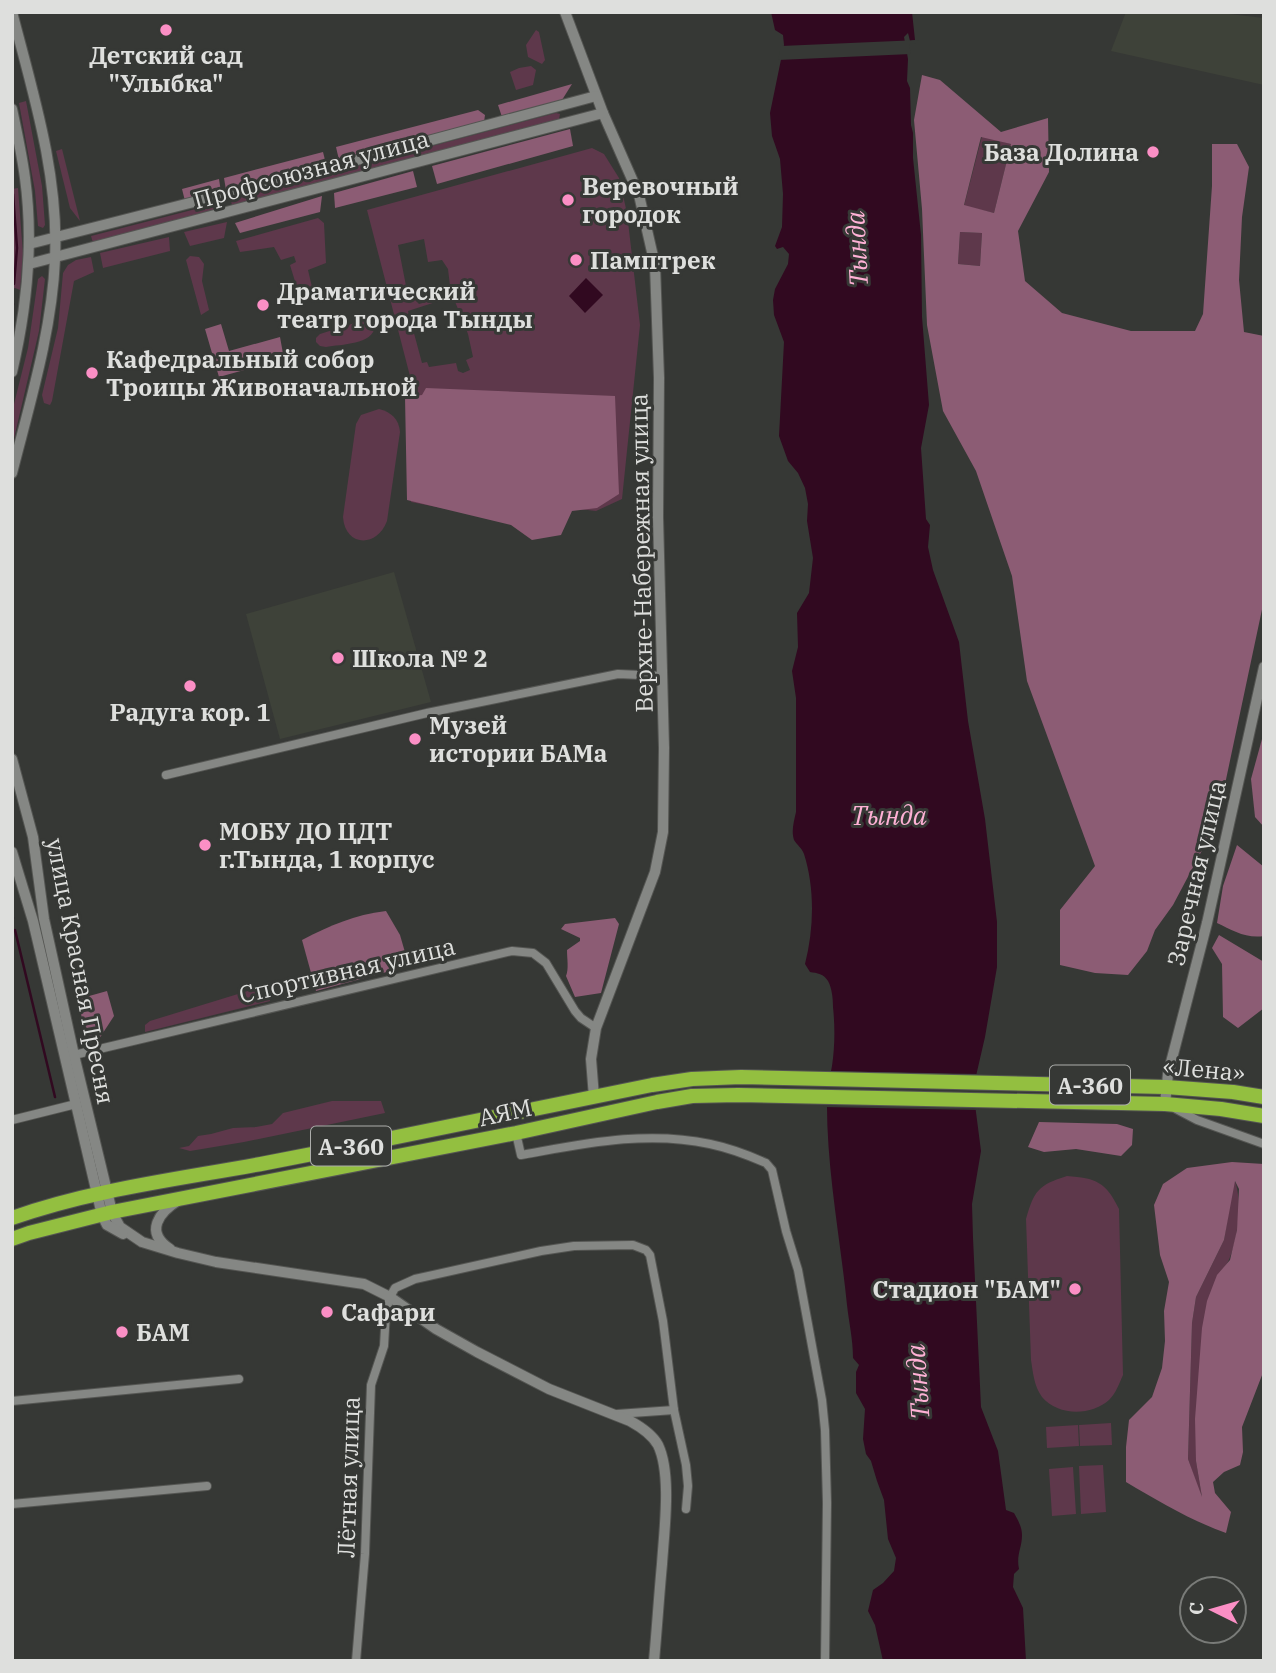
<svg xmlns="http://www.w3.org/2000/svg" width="1276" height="1673" font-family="'IBM Plex Serif',serif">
  <rect width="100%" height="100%" fill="#363835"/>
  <g fill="#3e4239">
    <polygon points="1126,12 1212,12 1264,18 1264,85 1111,51"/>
    <polygon points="394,572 431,702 280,739 246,614"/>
  </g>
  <g fill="#5e384b" fill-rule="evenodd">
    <polygon points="536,30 539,32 545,60 542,64 528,57 526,45"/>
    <polygon points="531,66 536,70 533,85 516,90 510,72 519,68"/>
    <polygon points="26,101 42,186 45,225 43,228 38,226 35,191 19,103"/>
    <polygon points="556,113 560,114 559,119 232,206 231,200"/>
    <polygon points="982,136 1011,144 994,213 964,206"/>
    <path d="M592 148 604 154 619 178 627 213 640 325 622 499 596 511 570 508 518 523 411 502V380L367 210ZM424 239 428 262 442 260 448 269 450 286 433 292V300L419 304 415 300 409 301 398 245ZM445 299H454L468 334 473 357 466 360 470 370 463 373 458 371 456 363 429 367 427 362 422 363 408 311Z"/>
    <polygon points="62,149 80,221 70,208 56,151"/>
    <polygon points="18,188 23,254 20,290 15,288 12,289 12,189"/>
    <polygon points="223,202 225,208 93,243 91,236"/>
    <polygon points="318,218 324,223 326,263 308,270 315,300 301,301 290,265 296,262 294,256 281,260 274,247 240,252 236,241"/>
    <polygon points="227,222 224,238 190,246 184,232"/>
    <polygon points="960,232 982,233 980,266 958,264"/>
    <polygon points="169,237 170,251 103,268 100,253"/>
    <polygon points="190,256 199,257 204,264 202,281 209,310 201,315 186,260"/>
    <polygon points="91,257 94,272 74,281 52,401 50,405 44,403 42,395 58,328 63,273 68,265 76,260"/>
    <polygon points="42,276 45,279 39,331 12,447 12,412 28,348 38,279"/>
    <path d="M368 320 375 326C373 345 341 344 326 347L320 346 316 342V338L320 334 361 321Z"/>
    <path d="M379 409C391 412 399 419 400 432L387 521C377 548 345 547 343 517L356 424 361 415Z"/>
    <polygon points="262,988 269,991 270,1001 145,1032 145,1025 150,1021 251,990"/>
    <polygon points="332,1101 381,1101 385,1113 244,1142 190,1151 179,1148 189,1146 198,1136 211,1134 233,1128 256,1127 272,1124 283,1113"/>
    <path d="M1067 1176C1096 1178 1106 1182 1119 1209L1123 1375C1119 1384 1116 1393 1109 1400 1091 1416 1058 1416 1042 1397 1034 1386 1033 1373 1031 1360L1026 1219C1034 1191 1038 1185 1067 1176Z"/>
    <path d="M1234 1179C1243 1199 1238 1237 1230 1257 1228 1264 1222 1270 1217 1276L1196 1461 1203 1503 1188 1459 1192 1323 1196 1297 1224 1240Z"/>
    <polygon points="1111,1423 1112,1445 1080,1446 1079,1425"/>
    <polygon points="1078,1425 1079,1446 1047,1448 1046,1427"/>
    <polygon points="1103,1465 1106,1512 1081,1514 1079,1466"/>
    <polygon points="1073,1467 1076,1514 1052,1516 1049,1469"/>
  </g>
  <g fill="#8c5c74" fill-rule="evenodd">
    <path d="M922 75 940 80 1001 132 1048 118 1049 172 1018 231 1025 281 1062 313 1131 331H1195L1203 314 1212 186V144H1237L1249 167 1242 217 1239 280 1244 332 1264 336V600L1217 822 1173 905 1155 930 1147 951 1128 975 1095 973 1060 965V910L1095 866 1027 681 1012 576 976 471 943 411 927 325 922 209 914 120ZM981 137 1011 144 994 213 964 205ZM960 232 982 233 980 266 958 264Z"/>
    <polygon points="572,84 562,100 502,117 498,105"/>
    <polygon points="478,110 485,115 484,122 339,160 336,147"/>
    <polygon points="570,129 573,146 437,184 432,166"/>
    <polygon points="323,152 326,164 226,190 224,178"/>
    <polygon points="413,171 417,187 335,208 334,193"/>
    <polygon points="219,179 221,192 185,201 182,189"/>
    <polygon points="322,196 320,212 240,233 235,223"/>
    <polygon points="221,324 229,351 280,337 284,359 219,377 205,329"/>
    <polygon points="426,388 615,396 619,494 597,508 572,511 561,535 532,540 511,525 407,500 405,397 422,395"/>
    <polygon points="1262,739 1264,739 1264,827 1255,817 1251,779"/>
    <path d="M1237 845 1264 867V936C1246 939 1232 930 1217 923L1223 886Z"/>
    <path d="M386 911 400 935 409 966 316 991 302 940C331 925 354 915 386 911Z"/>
    <path d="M615 918 619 924 601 993 575 997 566 976C569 969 567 959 567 950L580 941V938L561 929 565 924Z"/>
    <polygon points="1219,935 1264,962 1264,1008 1238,1028 1223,1017 1222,964 1212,948"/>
    <polygon points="107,991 114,1016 99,1039 86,1038 79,1004 82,998"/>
    <polygon points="1039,1122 1117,1124 1133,1129 1132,1145 1121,1156 1076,1149 1044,1152 1028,1147"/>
    <path d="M1232 1162 1264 1164V1370L1242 1427 1243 1452 1240 1465 1224 1472 1213 1482 1215 1493 1231 1512 1226 1533C1190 1520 1158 1501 1126 1482V1447L1129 1420 1152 1397 1162 1368 1165 1341 1164 1311 1169 1282 1160 1255 1154 1205 1163 1184 1187 1168ZM1235 1181 1239 1189 1237 1230 1230 1260 1217 1275 1207 1301 1202 1328 1195 1419 1196 1461 1202 1497 1188 1459 1192 1323 1196 1297 1224 1240Z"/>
  </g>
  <g fill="#310920">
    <path d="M771 12H912L915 40 910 41 908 33 904 37 908 59 907 81 910 88 911 125 913 133V158L921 235 922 317 929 405 921 448 926 519 930 525 928 547 933 570 959 642 968 721 985 819 997 922V967L985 1037 973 1089 981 1151 972 1204 973 1238 981 1407 998 1451 1006 1510 1014 1513C1018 1520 1022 1527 1022 1535 1022 1548 1016 1555 1019 1569L1014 1574 1013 1587 1023 1608 1026 1661H883L875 1625 868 1611 873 1590 883 1583 894 1571 896 1558 888 1539 884 1500 877 1481 871 1461 866 1454 863 1439 865 1409 856 1393V1372L859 1365 853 1358C853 1339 849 1323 847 1305 840 1236 826 1166 827 1097 827 1086 830 1077 832 1066 835 1046 835 1026 833 1007 833 999 832 988 828 981 824 974 817 973 810 972L805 964C814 928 815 889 804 854 802 848 797 845 794 840 791 831 794 821 796 812V698L792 671 798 647 797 613 809 593 813 558 807 521 808 504 805 488 798 473 788 461 779 436 784 342 774 315 773 300 775 289 788 264 789 254 783 247 777 249 775 246 782 227 783 194 780 159 772 136 770 113 784 45 783 35 775 30Z"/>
    <polygon points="586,278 603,295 585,313 569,296"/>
  </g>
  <g fill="#363835">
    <polygon points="919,40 916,43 909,44 911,54 778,60 781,46"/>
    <polygon points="827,1071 979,1074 976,1089 979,1110 823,1107 824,1083"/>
  </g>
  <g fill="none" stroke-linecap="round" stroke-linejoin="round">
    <g stroke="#310920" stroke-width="2.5">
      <polyline points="13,194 17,248 14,284"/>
      <polyline points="12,309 13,304"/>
      <polyline points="12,917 13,918"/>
      <polyline points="15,930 55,1097"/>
    </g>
    <defs>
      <g id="street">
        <polyline points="166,775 427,713 618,674 663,676"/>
        <polyline points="74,1055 512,951 533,953 546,963 575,1011 581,1018 596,1028"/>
        <polyline points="1176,1109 1197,1120 1264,1144"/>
        <polyline points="12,1120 76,1104"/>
        <path d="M516 1133 521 1155C583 1144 646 1130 710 1144 729 1148 748 1155 766 1163L772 1170 786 1231 798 1270 822 1400 825 1430 827 1503 825 1661"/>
        <polyline points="12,1401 239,1379"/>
        <polyline points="617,1414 674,1410"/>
        <polyline points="12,1504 207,1486"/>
        <polyline points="356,1661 365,1554 371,1385 384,1346 386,1311 390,1297 395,1288 415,1279 541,1251 574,1246 633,1245 646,1250 650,1255 663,1321 674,1410 686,1465 688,1486 686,1509"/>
      </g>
      <g id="secondary">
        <polyline points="565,12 603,113 639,195 655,265 659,378 658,517 664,748 663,832 655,872 596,1028 591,1059 594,1097"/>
        <path d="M12 109C17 132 22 155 25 178 34 244 27 308 12 372"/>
        <polyline points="29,244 331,167 596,96"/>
        <polyline points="29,264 603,113"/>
        <path d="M12 473C30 402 52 331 55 259 59 175 33 93 12 12"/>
        <path d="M12 759 33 837 44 919 74 1055 112 1212 120 1227 142 1242 178 1253 216 1262 364 1284 390 1297 436 1329 477 1352 549 1389 630 1421C641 1427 652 1434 658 1445 672 1474 664 1532 662 1564 659 1596 657 1628 654 1661"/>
        <polyline points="12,852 33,921 102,1215 107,1225 123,1234"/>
        <polyline points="1165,1104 1168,1074 1207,923 1264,667"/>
        <path d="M170 1249C144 1232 159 1212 179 1200"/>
      </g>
      <g id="highway">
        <path d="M12 1218C94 1189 181 1179 266 1163 395 1138 524 1112 652 1085L692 1079 741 1077 1166 1087 1233 1092 1264 1097"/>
        <polyline points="12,1239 29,1233 112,1212 516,1133 657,1102 692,1096 738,1095 1165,1104 1221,1109 1264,1116"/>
      </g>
    </defs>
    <use href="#street" stroke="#545552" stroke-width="10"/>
    <use href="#secondary" stroke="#545552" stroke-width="12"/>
    <use href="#highway" stroke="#545552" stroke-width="16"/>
    <use href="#street" stroke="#858784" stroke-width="8"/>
    <use href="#secondary" stroke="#858784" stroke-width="10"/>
    <use href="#highway" stroke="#93bf40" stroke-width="14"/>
  </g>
  <g fill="#fb8fc5" stroke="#363835" stroke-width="2.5">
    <circle cx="166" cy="30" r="7"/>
    <circle cx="1153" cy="152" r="7"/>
    <circle cx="568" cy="200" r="7"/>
    <circle cx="576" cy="260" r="7"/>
    <circle cx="263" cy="305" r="7"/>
    <circle cx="92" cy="373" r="7"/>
    <circle cx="338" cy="658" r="7"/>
    <circle cx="190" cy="686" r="7"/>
    <circle cx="415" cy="739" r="7"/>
    <circle cx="205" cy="845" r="7"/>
    <circle cx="1075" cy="1289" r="7"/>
    <circle cx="327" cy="1312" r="7"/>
    <circle cx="122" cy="1332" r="7"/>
  </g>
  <g text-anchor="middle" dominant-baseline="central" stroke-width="6" stroke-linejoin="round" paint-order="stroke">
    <g fill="#363835" stroke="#acadab" stroke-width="2">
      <rect x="1050" y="1065.5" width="80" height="39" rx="5"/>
      <rect x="311" y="1126.5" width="80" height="39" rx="5"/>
    </g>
    <g font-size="23" font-weight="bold" fill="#dedfdd">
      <text x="1090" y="1085">А-360</text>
      <text x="351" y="1146">А-360</text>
    </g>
    <g font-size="24" font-weight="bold" fill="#dedfdd" stroke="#363835" text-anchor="start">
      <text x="166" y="55" text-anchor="middle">Детский сад<tspan x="166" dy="28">"Улыбка"</tspan></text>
      <text x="1139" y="152" text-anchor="end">База Долина</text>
      <text x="582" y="186">Веревочный<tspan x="582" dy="28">городок</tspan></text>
      <text x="590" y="260">Памптрек</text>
      <text x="277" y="291">Драматический<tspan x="277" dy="28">театр города Тынды</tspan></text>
      <text x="106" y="359">Кафедральный собор<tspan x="106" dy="28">Троицы Живоначальной</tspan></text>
      <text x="352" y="658">Школа № 2</text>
      <text x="190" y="712" text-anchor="middle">Радуга кор. 1</text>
      <text x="429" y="725">Музей<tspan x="429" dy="28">истории БАМа</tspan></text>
      <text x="219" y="831">МОБУ ДО ЦДТ<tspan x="219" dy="28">г.Тында, 1 корпус</tspan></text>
      <text x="1061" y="1289" text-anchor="end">Стадион "БАМ"</text>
      <text x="341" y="1312">Сафари</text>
      <text x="136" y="1332">БАМ</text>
    </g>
    <g font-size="24" fill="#dedfdd" stroke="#363835">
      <text transform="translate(311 169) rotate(-15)">Профсоюзная улица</text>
      <text transform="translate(641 553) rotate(-91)">Верхне-Набережная улица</text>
      <text transform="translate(1196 873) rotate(-77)">Заречная улица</text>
      <text transform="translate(347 970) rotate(-13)">Спортивная улица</text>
      <text transform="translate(81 971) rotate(79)">улица Красная Пресня</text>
      <text transform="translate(1204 1069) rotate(5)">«Лена»</text>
      <text transform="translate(505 1112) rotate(-12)">АЯМ</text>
      <text transform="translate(348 1477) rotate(-88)">Лётная улица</text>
    </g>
    <g font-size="26" font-style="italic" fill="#feb1d5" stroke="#363835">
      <text transform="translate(856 249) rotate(-93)">Тында</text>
      <text x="889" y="815">Тында</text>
      <text transform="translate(917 1382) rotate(-94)">Тында</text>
    </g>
  </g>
  <rect width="1276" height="1673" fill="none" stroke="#dedfdd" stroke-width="28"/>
  <g transform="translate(1213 1610) rotate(275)"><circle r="33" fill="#363835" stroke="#797b78" stroke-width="2"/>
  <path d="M0-5L12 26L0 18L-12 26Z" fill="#fb8fc5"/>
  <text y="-10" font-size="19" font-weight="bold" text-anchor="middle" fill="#dedfdd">С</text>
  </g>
</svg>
